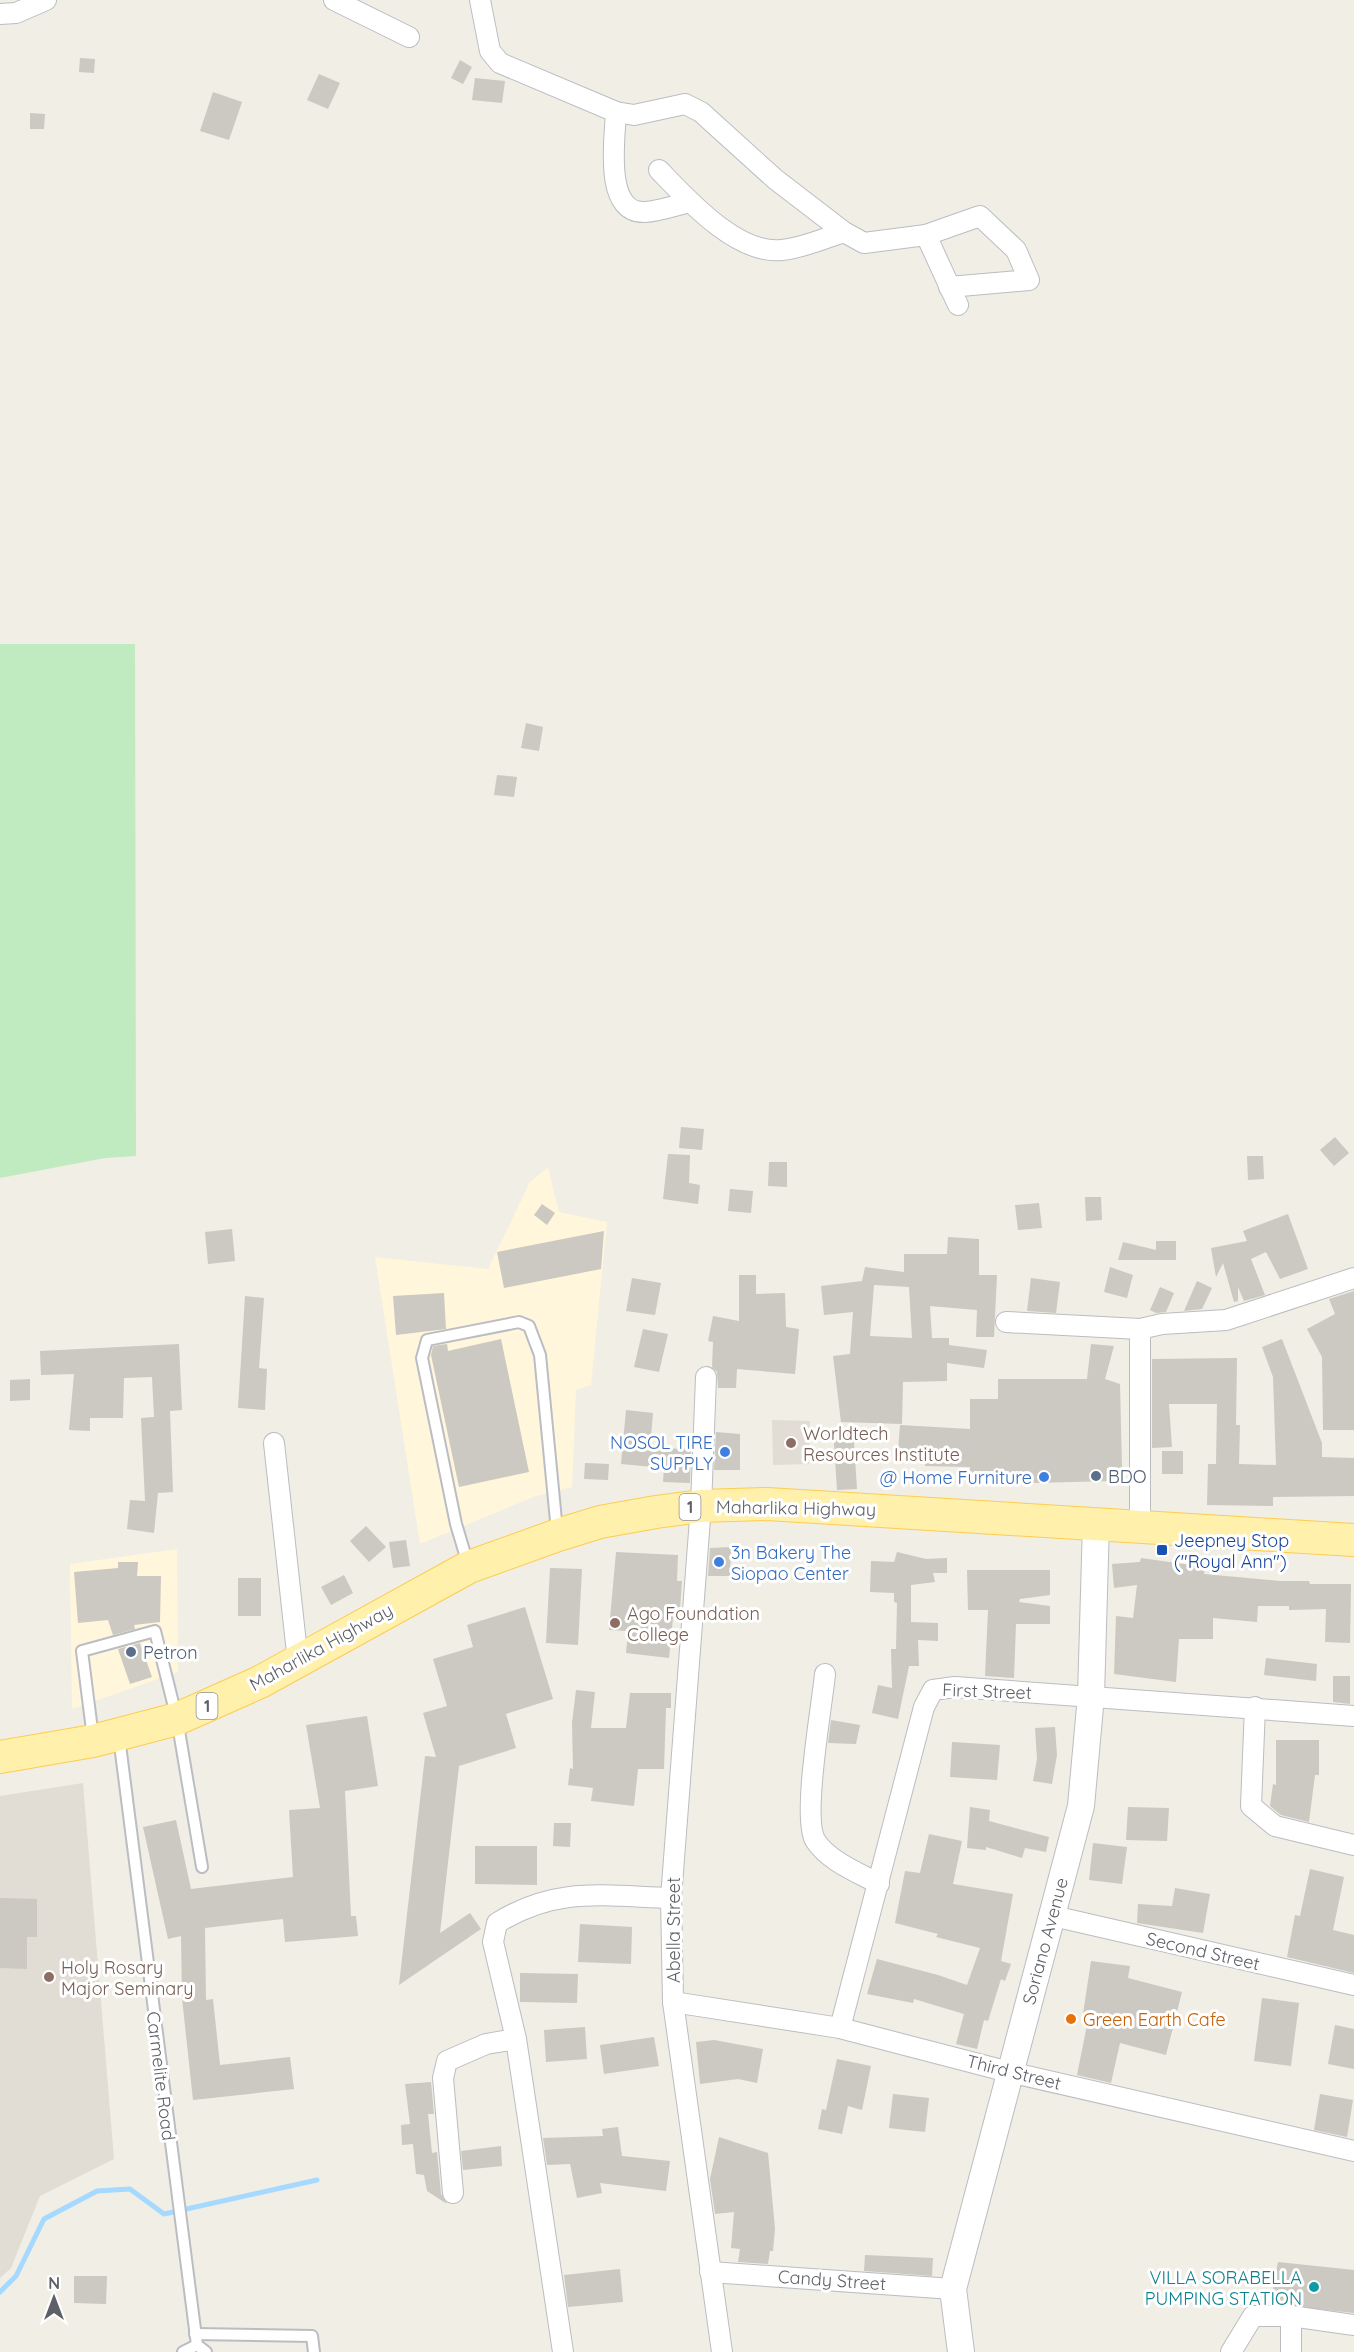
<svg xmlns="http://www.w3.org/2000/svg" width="1354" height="2352" font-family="Quicksand,sans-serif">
  <rect width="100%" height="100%" fill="#f0eee5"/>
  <g fill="#fff6db">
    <polygon points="548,1167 559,1212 607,1222 591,1385 576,1390 572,1487 536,1496 420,1544 375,1257 488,1269 530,1182"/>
    <polygon points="177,1549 178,1672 72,1709 70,1564"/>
  </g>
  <g fill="#e1ddd4">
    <polygon points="772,1420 810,1421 809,1464 773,1465"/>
    <polygon points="83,1783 114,2159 40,2196 11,2268 0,2278 0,1796"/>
  </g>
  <polygon fill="#c0eabf" points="0,644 135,644 136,1156 105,1158 0,1178"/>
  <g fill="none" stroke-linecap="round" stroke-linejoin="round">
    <polyline stroke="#a6d9ff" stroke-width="5" points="0,2292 16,2276 44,2219 97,2191 130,2189 164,2214 317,2180"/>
  </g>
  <g fill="#ccc8c2" fill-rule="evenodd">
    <polygon points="80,58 95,59 94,73 79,72"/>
    <polygon points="460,60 472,67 463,84 451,78"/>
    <polygon points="319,74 340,83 328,109 307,100"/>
    <polygon points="475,78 505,81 502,103 472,100"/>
    <polygon points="213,92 242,102 229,140 200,131"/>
    <polygon points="30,113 45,114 44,129 30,129"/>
    <polygon points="526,723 543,727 539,751 521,748"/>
    <polygon points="497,775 517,777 514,797 494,795"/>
    <polygon points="681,1127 704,1129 702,1150 679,1148"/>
    <polygon points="1335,1137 1349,1153 1334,1166 1320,1150"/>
    <polygon points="668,1154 690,1155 689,1183 700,1185 698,1204 663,1199"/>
    <polygon points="1247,1156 1263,1156 1264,1179 1248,1180"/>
    <polygon points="769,1162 787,1162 787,1187 768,1186"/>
    <polygon points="730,1189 753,1191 751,1213 728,1211"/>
    <polygon points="1085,1197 1101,1197 1102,1220 1086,1221"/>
    <polygon points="1039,1203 1042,1228 1018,1230 1015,1205"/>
    <polygon points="542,1204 555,1213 547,1225 534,1215"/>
    <polygon points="1288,1214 1308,1269 1280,1279 1266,1252 1251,1259 1265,1295 1244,1301 1238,1287 1238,1301 1234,1302 1223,1263 1216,1277 1211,1248 1247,1241 1243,1231"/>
    <polygon points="232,1229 235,1261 208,1264 205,1232"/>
    <polygon points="604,1231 601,1269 504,1288 497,1252"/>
    <path d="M948 1237 979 1239V1275H997L994 1337H976L977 1310 930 1306 932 1338H949V1345L987 1350 984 1368 947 1363V1381L903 1382 902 1424 841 1422 833 1356 850 1354 853 1312 824 1315 821 1286 862 1281 865 1267 904 1272V1254H947ZM874 1285 909 1287 912 1338 870 1336Z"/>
    <polygon points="1156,1241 1176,1241 1176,1260 1118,1260 1123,1242 1156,1250"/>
    <polygon points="1110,1267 1133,1275 1127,1298 1104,1292"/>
    <polygon points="739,1275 756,1275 756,1294 785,1293 786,1327 799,1329 795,1374 737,1369 736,1388 718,1388 717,1372 712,1367 713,1342 708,1341 713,1316 739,1321"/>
    <polygon points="632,1278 661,1283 655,1315 626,1311"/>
    <polygon points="1031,1278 1060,1282 1056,1313 1027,1311"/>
    <polygon points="1197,1281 1212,1288 1202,1309 1184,1311"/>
    <polygon points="1160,1287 1174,1293 1166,1312 1156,1313 1150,1310"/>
    <polygon points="1354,1291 1354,1430 1323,1430 1322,1357 1307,1329 1335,1314 1329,1299"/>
    <polygon points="444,1293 446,1329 396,1335 393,1296"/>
    <polygon points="245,1296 264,1298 259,1368 267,1369 265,1410 238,1408"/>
    <polygon points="643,1329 668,1334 659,1372 634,1367"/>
    <polygon points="501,1339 529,1472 459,1487 431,1355 433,1346 447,1344 448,1351"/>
    <polygon points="1282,1339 1322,1443 1322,1457 1354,1458 1354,1496 1273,1497 1273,1506 1207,1505 1208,1464 1216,1464 1217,1404 1169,1404 1172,1447 1152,1448 1152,1359 1237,1358 1236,1425 1240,1425 1239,1464 1276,1465 1273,1377 1262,1347"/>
    <polygon points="179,1344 182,1410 170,1411 173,1492 158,1493 154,1533 127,1529 130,1500 145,1501 141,1418 154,1417 152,1377 124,1378 123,1418 90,1418 90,1431 69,1430 74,1374 41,1375 40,1351"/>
    <polygon points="1091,1344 1114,1346 1105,1379 1120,1384 1122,1468 1109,1481 1000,1484 1000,1476 970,1476 970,1467 925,1466 926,1454 898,1452 900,1425 970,1429 970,1399 998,1399 998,1379 1087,1379"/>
    <polygon points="30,1379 30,1400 10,1401 10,1380"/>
    <polygon points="626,1410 653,1413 650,1448 691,1449 690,1483 663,1482 664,1468 621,1464"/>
    <polygon points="853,1428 857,1489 837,1490 833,1429"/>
    <polygon points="716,1432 740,1434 740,1470 714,1470"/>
    <rect x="1162" y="1451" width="21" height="23"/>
    <polygon points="585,1463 609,1464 608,1480 584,1479"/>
    <polygon points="366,1526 386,1547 369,1562 350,1541"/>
    <polygon points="406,1540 410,1566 393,1568 389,1542"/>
    <polygon points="731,1547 730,1576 708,1576 710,1548"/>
    <polygon points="616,1552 678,1555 677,1581 682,1581 680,1609 674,1608 669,1658 626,1653 628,1631 609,1630"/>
    <polygon points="897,1552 926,1559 947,1558 947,1573 933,1573 935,1582 911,1585 911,1622 938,1623 938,1641 918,1640 919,1666 909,1666 898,1719 872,1713 878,1685 892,1688 891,1649 896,1649 897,1603 894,1602 894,1593 870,1592 871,1561 894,1562"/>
    <polygon points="1141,1558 1205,1567 1204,1574 1280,1581 1309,1581 1310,1584 1351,1584 1350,1643 1325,1642 1326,1609 1289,1610 1289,1606 1258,1606 1257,1622 1213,1618 1213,1639 1179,1639 1176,1682 1114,1674 1116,1616 1133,1618 1137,1585 1114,1588 1112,1564 1140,1562"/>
    <polygon points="118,1562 138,1562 137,1576 161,1576 160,1622 134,1625 135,1629 113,1635 108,1620 78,1623 74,1572 118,1568"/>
    <polygon points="550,1568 582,1569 578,1645 546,1643"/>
    <polygon points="967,1570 1050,1570 1050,1595 1020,1599 1019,1602 1050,1606 1050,1624 1016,1624 1014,1678 985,1676 988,1610 968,1610"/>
    <polygon points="344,1575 353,1593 331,1605 321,1587"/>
    <rect x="238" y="1578" width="23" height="38"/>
    <polygon points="525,1607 553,1699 506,1714 516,1748 459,1766 440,1933 470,1913 481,1929 399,1985 425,1756 436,1757 423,1713 447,1706 433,1659 473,1647 467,1625"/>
    <polygon points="140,1643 152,1677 130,1684 118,1649"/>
    <polygon points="1266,1658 1317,1664 1316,1681 1264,1675"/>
    <polygon points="1333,1676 1350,1676 1350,1704 1333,1702"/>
    <polygon points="576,1690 595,1692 591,1728 626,1728 630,1693 671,1693 671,1708 666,1708 664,1769 638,1769 634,1806 591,1801 593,1788 568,1785 570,1768 573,1769 572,1723"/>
    <polygon points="367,1716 378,1786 345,1791 351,1916 356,1916 358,1936 285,1942 283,1919 205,1928 206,2000 213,1999 220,2065 290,2057 294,2089 193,2100 182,1998 181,1936 168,1939 143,1827 176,1820 191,1889 293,1877 289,1810 320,1808 306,1725"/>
    <polygon points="831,1720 860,1725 856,1744 828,1743"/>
    <polygon points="1055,1727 1057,1755 1052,1784 1033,1781 1037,1759 1035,1728"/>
    <polygon points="1276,1740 1319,1740 1319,1775 1315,1775 1309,1822 1281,1815 1270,1806 1273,1784 1276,1785"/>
    <polygon points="952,1742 1000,1745 997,1780 950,1777"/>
    <polygon points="970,1807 990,1810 989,1821 1049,1837 1046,1852 1025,1848 1022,1858 986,1847 986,1850 967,1848"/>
    <polygon points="1128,1807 1169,1808 1167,1841 1126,1840"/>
    <polygon points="554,1823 571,1823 570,1847 553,1846"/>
    <polygon points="929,1834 962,1841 953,1884 1013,1894 1001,1961 1011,1964 1005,1981 1001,1979 988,2021 984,2020 977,2049 956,2044 964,2014 914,1999 913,2003 867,1994 877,1959 938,1975 967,1985 980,1948 936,1937 938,1934 895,1923 905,1871 920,1873"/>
    <polygon points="1093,1843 1127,1847 1122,1884 1089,1880"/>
    <polygon points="475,1846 537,1846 537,1885 475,1884"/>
    <polygon points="1310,1869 1344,1877 1333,1930 1354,1935 1354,1973 1287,1957 1295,1915 1300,1916"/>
    <polygon points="1175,1888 1210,1894 1203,1933 1137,1923 1138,1904 1172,1906"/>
    <polygon points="0,1898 37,1899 37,1937 27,1937 27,1969 0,1968"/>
    <polygon points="580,1924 632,1927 631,1964 578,1962"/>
    <polygon points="1091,1961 1130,1966 1128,1978 1182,1992 1166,2055 1120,2043 1111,2083 1077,2075 1089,2015 1083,2014"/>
    <polygon points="520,1973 578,1974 577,2003 520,2002"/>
    <polygon points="1262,1998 1299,2003 1291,2066 1254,2061"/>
    <polygon points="1335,2025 1354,2029 1354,2069 1328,2064"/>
    <polygon points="585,2027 587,2059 546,2062 544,2030"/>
    <polygon points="654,2037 659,2066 604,2074 600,2045"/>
    <polygon points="714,2040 763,2049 757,2083 738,2079 700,2084 696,2042"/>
    <polygon points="837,2059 871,2066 862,2110 848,2106 842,2134 818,2129 822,2109 826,2110"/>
    <polygon points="431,2082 434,2114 428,2114 432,2153 437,2152 441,2194 447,2204 427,2191 424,2175 416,2174 413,2144 402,2145 401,2125 410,2124 405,2084"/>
    <polygon points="893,2094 929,2098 925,2132 889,2128"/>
    <polygon points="1320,2094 1353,2100 1347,2137 1314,2130"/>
    <polygon points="618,2127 622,2156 670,2161 666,2191 600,2183 602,2193 577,2198 570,2164 547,2165 543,2138 603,2136 602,2129"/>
    <polygon points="719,2137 768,2153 775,2229 773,2251 770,2251 768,2264 738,2262 740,2249 731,2248 734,2212 715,2214 710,2179"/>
    <polygon points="501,2146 502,2166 463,2170 461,2151"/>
    <polygon points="865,2255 933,2258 932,2276 864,2271"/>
    <polygon points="1278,2262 1354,2270 1354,2313 1270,2304"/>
    <polygon points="620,2269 623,2302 568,2307 564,2275"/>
    <polygon points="74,2276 107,2276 106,2304 74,2303"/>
  </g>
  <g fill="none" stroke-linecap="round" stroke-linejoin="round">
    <defs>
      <g id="service">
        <polyline points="468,1564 456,1524 422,1358 427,1340 519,1322 529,1326 540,1355 557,1531"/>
        <polyline points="119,1737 197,2345 206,2352"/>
        <polyline points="93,1738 82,1651 155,1631 177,1719 202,1867"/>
        <polyline points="195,2334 312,2336 314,2352"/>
        <polyline points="183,2352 197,2345"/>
      </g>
      <g id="minor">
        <polyline points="334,0 409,37"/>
        <polyline points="480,0 490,51 500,63 616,112 634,115 685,104 701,112 775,179 844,232 864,243 926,235 958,305"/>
        <polyline points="0,14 16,13 46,0"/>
        <path d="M616 112C615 137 603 214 645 212 660 211 676 205 690 202"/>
        <path d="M659 170C688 200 737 255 782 250 803 248 825 238 844 232"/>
        <polyline points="926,235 980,216 1016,250 1029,280 949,287"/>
        <polyline points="1006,1322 1140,1329"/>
        <polyline points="706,1377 701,1506 671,1898 673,2002 722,2352"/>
        <polyline points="274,1443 298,1662"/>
        <polyline points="1140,1527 1140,1329 1162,1324 1226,1320 1354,1278"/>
        <path d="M825 1674C822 1706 802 1816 815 1840 828 1861 859 1873 879 1884"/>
        <polyline points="1255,1707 1251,1806 1275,1826 1354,1845"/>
        <polyline points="1053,1916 1354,1985"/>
        <polyline points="673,2002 840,2028 1009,2072 1354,2151"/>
        <polyline points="840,2028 924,1707 933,1690 955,1687 1354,1716"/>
        <polyline points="453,2193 443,2078 447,2061 486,2044 516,2039"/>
        <polyline points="710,2272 953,2289"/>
        <path d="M563 2352 516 2039 493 1942 497 1923C557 1886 604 1896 671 1898"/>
        <polyline points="1231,2352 1253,2316 1291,2316 1354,2325"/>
        <polyline points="1291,2352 1291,2316"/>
      </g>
      <polyline id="tertiary" points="961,2352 953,2289 1081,1806 1091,1696 1096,1523"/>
      <polyline id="primary" points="0,1757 93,1741 177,1719 260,1682 469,1567 558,1535 600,1522 656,1512 701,1506 767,1504 1354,1540"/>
    </defs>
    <use href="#service" stroke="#babdc2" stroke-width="14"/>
    <use href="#minor" stroke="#babdc2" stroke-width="22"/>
    <use href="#tertiary" stroke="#babdc2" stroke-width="28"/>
    <use href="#primary" stroke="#fecc50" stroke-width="34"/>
    <use href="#service" stroke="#fff" stroke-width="10"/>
    <use href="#minor" stroke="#fff" stroke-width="20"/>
    <use href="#tertiary" stroke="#fff" stroke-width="26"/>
    <use href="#primary" stroke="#fff1ab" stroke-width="32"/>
  </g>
  <g fill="#8d6e63" stroke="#fff" stroke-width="2">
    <circle cx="791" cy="1443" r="6"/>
    <circle cx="615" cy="1623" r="6"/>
    <circle cx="49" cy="1977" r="6"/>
  </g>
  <g fill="#3f7fe0" stroke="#fff" stroke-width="2">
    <circle cx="725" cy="1452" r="6"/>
    <circle cx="1044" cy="1477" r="6"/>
    <circle cx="719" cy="1562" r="6"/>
  </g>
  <g fill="#5c6f8a" stroke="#fff" stroke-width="2">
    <circle cx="1096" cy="1476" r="6"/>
    <circle cx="131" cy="1652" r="6"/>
  </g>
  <rect fill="#1a4fb4" stroke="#fff" stroke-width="2" x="1156" y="1544" width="12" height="12" rx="3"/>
  <circle fill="#e8710a" stroke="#fff" stroke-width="2" cx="1071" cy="2019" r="6"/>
  <circle fill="#0f9aa8" stroke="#fff" stroke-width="2" cx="1314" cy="2287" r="6"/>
  <g text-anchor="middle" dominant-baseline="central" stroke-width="6" stroke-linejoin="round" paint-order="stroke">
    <g fill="#fff" stroke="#8e9095" stroke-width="1.5">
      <rect x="679.5" y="1494" width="21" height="26" rx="4.5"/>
      <rect x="196.5" y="1693" width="21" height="26" rx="4.5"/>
    </g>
    <g font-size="16" font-weight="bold" fill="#5d6167">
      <text x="690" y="1507">1</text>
      <text x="207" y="1706">1</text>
    </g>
    <g font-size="18" fill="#785e54" stroke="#fff" text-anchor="start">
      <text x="803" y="1433">Worldtech<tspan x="803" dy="21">Resources Institute</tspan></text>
      <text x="627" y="1613">Ago Foundation<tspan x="627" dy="21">College</tspan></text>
      <text x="61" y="1967">Holy Rosary<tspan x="61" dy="21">Major Seminary</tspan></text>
    </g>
    <g font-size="18" fill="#366cbe" stroke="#fff" text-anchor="end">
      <text x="713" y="1442">NOSOL TIRE<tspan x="713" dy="21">SUPPLY</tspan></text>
      <text x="1032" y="1477">@ Home Furniture</text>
      <text x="731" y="1552" text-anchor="start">3n Bakery The<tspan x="731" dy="21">Siopao Center</tspan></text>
    </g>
    <g font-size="18" fill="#4e5e75" stroke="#fff" text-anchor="start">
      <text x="1108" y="1476">BDO</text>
      <text x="143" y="1652">Petron</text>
    </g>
    <g font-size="18" fill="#5d6167" stroke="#fff">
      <text transform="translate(796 1508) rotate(1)">Maharlika Highway</text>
      <text transform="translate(321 1647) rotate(-29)">Maharlika Highway</text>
      <text transform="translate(987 1691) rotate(2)">First Street</text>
      <text transform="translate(673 1930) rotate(-90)">Abella Street</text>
      <text transform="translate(1045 1941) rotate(-75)">Soriano Avenue</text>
      <text transform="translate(1203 1951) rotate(13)">Second Street</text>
      <text transform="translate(1014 2072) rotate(14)">Third Street</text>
      <text transform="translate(161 2076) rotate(83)">Carmelite Road</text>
      <text transform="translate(832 2280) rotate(4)">Candy Street</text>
    </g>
    <g font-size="18" fill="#164399" stroke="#fff" text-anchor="start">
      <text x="1174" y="1540">Jeepney Stop<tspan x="1174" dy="21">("Royal Ann")</tspan></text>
    </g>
    <g font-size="18" fill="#c56008" stroke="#fff" text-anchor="start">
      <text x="1083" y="2019">Green Earth Cafe</text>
    </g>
    <g font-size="18" fill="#0d838f" stroke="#fff" text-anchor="end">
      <text x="1302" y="2277">VILLA SORABELLA<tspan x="1302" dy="21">PUMPING STATION</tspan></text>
    </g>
  </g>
  <g transform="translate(54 2298)" stroke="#ffffff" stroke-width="4.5" paint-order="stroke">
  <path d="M0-4.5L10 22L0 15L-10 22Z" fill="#5d6167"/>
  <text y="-9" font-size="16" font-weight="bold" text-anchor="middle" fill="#5d6167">N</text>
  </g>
</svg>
